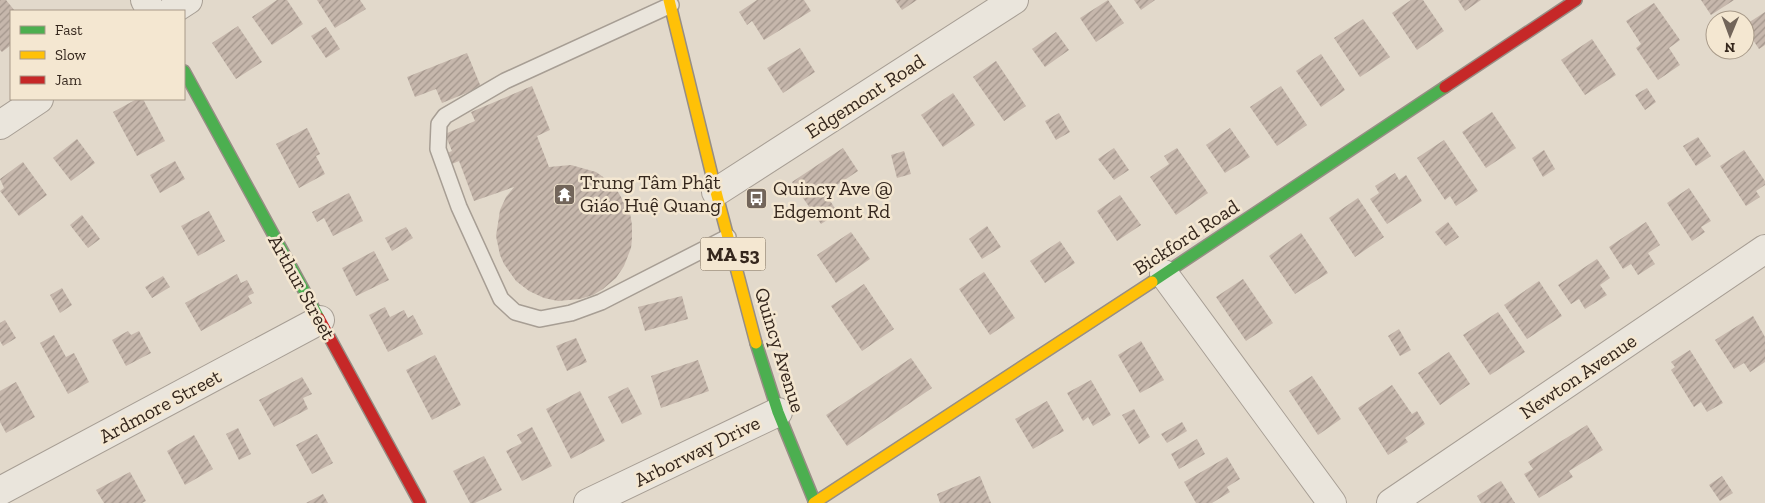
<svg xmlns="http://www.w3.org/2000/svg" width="1765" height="503" font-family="'Zilla Slab',serif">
  <defs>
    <pattern id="building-hatch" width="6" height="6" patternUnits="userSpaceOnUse" patternTransform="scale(1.25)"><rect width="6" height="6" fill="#c6b7ac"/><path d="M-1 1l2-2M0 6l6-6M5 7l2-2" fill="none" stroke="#a2958b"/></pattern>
  </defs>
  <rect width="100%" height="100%" fill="#e2d9cb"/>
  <g fill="url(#building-hatch)">
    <polygon points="0,0 6,0 15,11 11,11 11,45 2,52 0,50"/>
    <polygon points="277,0 287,0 303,24 272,45 252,17"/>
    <polygon points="317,0 360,0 366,9 335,28"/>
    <polygon points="757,0 804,0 811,11 764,40 752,21 747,25 739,12"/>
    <polygon points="895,0 917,0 902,10"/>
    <polygon points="1108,0 1124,23 1096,42 1080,18"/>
    <polygon points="1134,0 1155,0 1141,10"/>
    <polygon points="1411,0 1423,0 1444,31 1417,50 1392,13"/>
    <polygon points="1458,0 1481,0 1465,11"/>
    <polygon points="1701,0 1734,0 1711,15"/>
    <polygon points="1654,3 1680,40 1669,48 1680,65 1658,80 1636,48 1641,44 1626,21"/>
    <polygon points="1765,12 1765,45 1759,49 1745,28 1745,25"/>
    <polygon points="1363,19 1390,57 1360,77 1334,38"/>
    <polygon points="238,26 262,62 236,79 212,43"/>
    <polygon points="326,27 340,49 326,58 311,36"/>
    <polygon points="1056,32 1069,50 1045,67 1032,49"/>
    <polygon points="1592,39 1616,75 1585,95 1561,60"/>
    <polygon points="800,48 815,72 783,93 767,68"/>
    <polygon points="467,53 481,87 442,103 436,89 415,97 407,77"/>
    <polygon points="1321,54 1345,90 1321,107 1296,71"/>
    <polygon points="996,61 1026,106 1004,121 973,77"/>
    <polygon points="532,86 550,130 537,136 549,167 571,165 596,172 606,179 617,190 630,213 632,225 632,239 631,248 624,266 616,278 603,289 593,295 580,299 558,301 544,298 529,291 516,281 504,264 500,255 496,236 500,210 506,197 514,187 474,201 459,161 452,164 447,153 452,151 445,134 475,121 471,112"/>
    <polygon points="1281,86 1307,125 1277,146 1250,107"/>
    <polygon points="1647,88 1656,102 1645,110 1635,95"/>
    <polygon points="953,93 975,125 943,147 921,115"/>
    <polygon points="137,99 143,99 165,141 137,156 113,112"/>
    <polygon points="1492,112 1516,148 1486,168 1462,132"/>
    <polygon points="1059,113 1070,132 1056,140 1045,121"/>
    <polygon points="307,128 320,154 316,156 325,174 299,188 276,144"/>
    <polygon points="1230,128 1250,157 1225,173 1206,145"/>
    <polygon points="1698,137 1711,156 1696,166 1683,146"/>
    <polygon points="77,139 95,163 71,181 53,158"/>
    <polygon points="1444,140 1478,191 1456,206 1450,196 1445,200 1417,158"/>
    <polygon points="843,148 858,171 825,193 838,213 821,224 792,182"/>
    <polygon points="1114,148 1129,170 1114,180 1098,159"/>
    <polygon points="1177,148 1208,193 1176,215 1150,177 1169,164 1164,156"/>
    <polygon points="1544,150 1555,169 1543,177 1532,158"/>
    <polygon points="1744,150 1765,181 1765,185 1756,191 1760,197 1746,206 1720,166"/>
    <polygon points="904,151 911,174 897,178 891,155"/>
    <polygon points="175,161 185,179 160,193 150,175"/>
    <polygon points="23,162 47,195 19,216 0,191 4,188 0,179"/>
    <polygon points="1395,173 1399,180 1406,175 1422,201 1387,224 1370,199 1379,193 1375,186"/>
    <polygon points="1689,188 1711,221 1701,227 1705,232 1692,241 1667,203"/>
    <polygon points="349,193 363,221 333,236 324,218 317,222 312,212"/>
    <polygon points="1120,195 1141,225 1117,241 1097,211"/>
    <polygon points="1358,198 1384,237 1355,257 1329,218"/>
    <polygon points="209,211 225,241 198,256 181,226"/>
    <polygon points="82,215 100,239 88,248 70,225"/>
    <polygon points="1448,222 1459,237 1446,246 1435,232"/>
    <polygon points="1646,222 1660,245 1648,253 1655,264 1638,275 1631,264 1623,269 1609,247"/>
    <polygon points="987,226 1001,247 982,259 969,239"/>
    <polygon points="406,227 413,238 392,251 385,238"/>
    <polygon points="851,232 870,259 836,283 817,255"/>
    <polygon points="1301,233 1328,273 1295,294 1269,256"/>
    <polygon points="1060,241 1075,263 1045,283 1030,261"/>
    <polygon points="374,251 389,280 356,296 342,268"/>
    <polygon points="1597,259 1610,278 1600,285 1607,295 1585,309 1579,299 1571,304 1558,285"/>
    <polygon points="984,272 1015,318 990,335 959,289"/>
    <polygon points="237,274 241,283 247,280 254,293 248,296 252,303 201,331 185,303"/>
    <polygon points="163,276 170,287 152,298 145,287"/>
    <polygon points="1243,279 1273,323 1246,341 1216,297"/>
    <polygon points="1539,281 1562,316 1527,339 1504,305"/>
    <polygon points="864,284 894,329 862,351 831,306"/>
    <polygon points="62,288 72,305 60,313 50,295"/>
    <polygon points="682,296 688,319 645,331 638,307"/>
    <polygon points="385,307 390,317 404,310 408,318 413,315 423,334 388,352 369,315"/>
    <polygon points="1498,312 1525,352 1490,375 1463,335"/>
    <polygon points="1753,316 1765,337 1765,362 1750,372 1744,363 1734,369 1715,340"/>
    <polygon points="5,320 16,338 3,346 0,341 0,323"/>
    <polygon points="1399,329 1411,350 1400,356 1388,336"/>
    <polygon points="128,331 131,335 139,331 151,353 126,366 112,340"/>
    <polygon points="54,335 66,357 74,353 89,382 68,394 40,343"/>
    <polygon points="576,338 587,362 567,371 556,346"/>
    <polygon points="1141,341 1164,380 1140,393 1118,355"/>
    <polygon points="1690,350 1723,403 1707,412 1701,402 1694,407 1671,370 1675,367 1671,362"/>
    <polygon points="1449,352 1470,384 1440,405 1418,373"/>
    <polygon points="435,355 461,405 432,420 406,370"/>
    <polygon points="911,358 932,388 847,446 826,415"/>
    <polygon points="698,360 709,391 661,408 651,376"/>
    <polygon points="1312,376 1341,419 1318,435 1289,391"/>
    <polygon points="302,377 312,394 303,398 308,409 274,427 259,400"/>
    <polygon points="1091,380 1111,415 1093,426 1088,417 1083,421 1067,393"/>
    <polygon points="16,382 35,417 6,433 0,422 0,391"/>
    <polygon points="1392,385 1412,414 1417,411 1425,424 1405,438 1408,442 1388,455 1358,408"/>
    <polygon points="628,387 642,414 622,424 608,397"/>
    <polygon points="580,391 605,441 571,459 546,409"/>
    <polygon points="1047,401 1064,431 1033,449 1015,419"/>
    <polygon points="1134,409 1150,437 1139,444 1122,415"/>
    <polygon points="1182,422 1187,431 1167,443 1161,434"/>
    <polygon points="1587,425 1603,450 1569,471 1573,477 1539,498 1524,474 1533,469 1528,462"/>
    <polygon points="532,427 552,466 522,481 506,451 522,443 517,435"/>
    <polygon points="238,428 251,454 239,460 226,434"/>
    <polygon points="317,434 333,463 312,474 296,445"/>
    <polygon points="194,435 213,469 185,485 167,451"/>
    <polygon points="1197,439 1205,454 1179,469 1171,454"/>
    <polygon points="484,456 502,490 475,503 470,503 453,471"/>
    <polygon points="1227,457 1240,479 1227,487 1230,492 1212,503 1196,503 1184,482"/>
    <polygon points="130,472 146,501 142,503 104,503 96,490"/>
    <polygon points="980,476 991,503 940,503 937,494"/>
    <polygon points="1722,476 1733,493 1720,501 1709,485"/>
    <polygon points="1501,481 1515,503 1481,503 1477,496"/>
    <polygon points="323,494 328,503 306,503"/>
  </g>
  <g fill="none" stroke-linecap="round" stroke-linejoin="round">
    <defs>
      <polyline id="lane" points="671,5 505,81 445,116 439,124 438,149 459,207 501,299 515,312 540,319 571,313 601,302 728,237"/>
      <g id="street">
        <polyline points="145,0 151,11"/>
        <polyline points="171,11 188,0"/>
        <polyline points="0,125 39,99"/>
        <polyline points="716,192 1014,0"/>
        <polyline points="1164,274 1332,503"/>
        <polyline points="0,491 320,320"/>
        <polyline points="588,503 778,412"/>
        <polyline points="1391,503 1765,249"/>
      </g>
      <g id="fast">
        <polyline points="184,71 319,318"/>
        <polyline points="1152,282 1445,87"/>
        <polyline points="756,343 778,412 815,503"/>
      </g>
      <g id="slow">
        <polyline points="669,0 716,192 756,343"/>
        <polyline points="814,503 1152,282"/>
      </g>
      <g id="jam">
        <polyline points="1445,87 1576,0"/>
        <polyline points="319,318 420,503"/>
      </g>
    </defs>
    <use href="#lane" stroke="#a79e94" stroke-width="18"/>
    <use href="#street" stroke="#a79e94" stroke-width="30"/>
    <use href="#fast" stroke="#978e85" stroke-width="14"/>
    <use href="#slow" stroke="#978e85" stroke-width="14"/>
    <use href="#jam" stroke="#978e85" stroke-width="14"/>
    <use href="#lane" stroke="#eae5dc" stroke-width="15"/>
    <use href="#street" stroke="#eae5dc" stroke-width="28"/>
    <use href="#fast" stroke="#4caf50" stroke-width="11"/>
    <use href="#slow" stroke="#ffc107" stroke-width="11"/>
    <use href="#jam" stroke="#c62828" stroke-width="11"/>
  </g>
  <defs>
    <symbol id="temple-square" viewBox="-11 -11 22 22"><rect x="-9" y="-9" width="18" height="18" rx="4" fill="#72655a" stroke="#f4e7d1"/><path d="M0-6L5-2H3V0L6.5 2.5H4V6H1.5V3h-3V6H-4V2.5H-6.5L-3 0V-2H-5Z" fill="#fff"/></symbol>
    <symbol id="bus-square" viewBox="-11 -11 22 22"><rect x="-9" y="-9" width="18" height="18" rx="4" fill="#72655a" stroke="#f4e7d1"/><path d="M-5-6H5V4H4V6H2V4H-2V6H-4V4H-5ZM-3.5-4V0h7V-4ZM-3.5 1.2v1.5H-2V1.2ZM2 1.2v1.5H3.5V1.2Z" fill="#fff"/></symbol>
  </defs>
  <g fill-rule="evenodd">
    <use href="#temple-square" x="552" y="182" width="25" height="25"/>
    <use href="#bus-square" x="744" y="186" width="25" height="25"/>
  </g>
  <g text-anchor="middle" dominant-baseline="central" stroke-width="5" stroke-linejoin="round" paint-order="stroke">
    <rect fill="#f4e7d1" stroke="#6e6153" stroke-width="1" x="700.5" y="237.5" width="65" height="33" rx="4"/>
    <g font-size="19" font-weight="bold" fill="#35271d">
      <text x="733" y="254">MA 53</text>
    </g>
    <g font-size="20" fill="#35271d" stroke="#f4e7d1">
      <text transform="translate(865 96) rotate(-33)">Edgemont Road</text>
      <text transform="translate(1186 237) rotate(-33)">Bickford Road</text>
      <text transform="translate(302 287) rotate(61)">Arthur Street</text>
      <text transform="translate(780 350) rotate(73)">Quincy Avenue</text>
      <text transform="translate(1578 376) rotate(-34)">Newton Avenue</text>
      <text transform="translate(160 406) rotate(-28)">Ardmore Street</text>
      <text transform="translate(697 451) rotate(-26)">Arborway Drive</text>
    </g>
    <g font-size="20" fill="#35271d" stroke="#f4e7d1" text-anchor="start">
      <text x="580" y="182">Trung Tâm Phật<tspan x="580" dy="23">Giáo Huệ Quang</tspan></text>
      <text x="773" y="188">Quincy Ave @<tspan x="773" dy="23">Edgemont Rd</tspan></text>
    </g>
  </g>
  <rect x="10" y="10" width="175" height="90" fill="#f4e7d1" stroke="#a89a89"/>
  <rect x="20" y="26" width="25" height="8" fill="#4caf50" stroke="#a89a89"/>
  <text x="55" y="35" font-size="15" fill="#35271d">Fast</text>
  <rect x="20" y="51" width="25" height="8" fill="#ffc107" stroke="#a89a89"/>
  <text x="55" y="60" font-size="15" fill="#35271d">Slow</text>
  <rect x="20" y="76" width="25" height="8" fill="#c62828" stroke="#a89a89"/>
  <text x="55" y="85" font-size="15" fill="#35271d">Jam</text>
  <g transform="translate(1730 35) rotate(181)"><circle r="24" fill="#f4e7d1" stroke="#a89a89"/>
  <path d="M0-4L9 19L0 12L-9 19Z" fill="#72655a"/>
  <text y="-8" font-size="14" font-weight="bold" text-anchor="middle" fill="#35271d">N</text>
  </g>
</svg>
